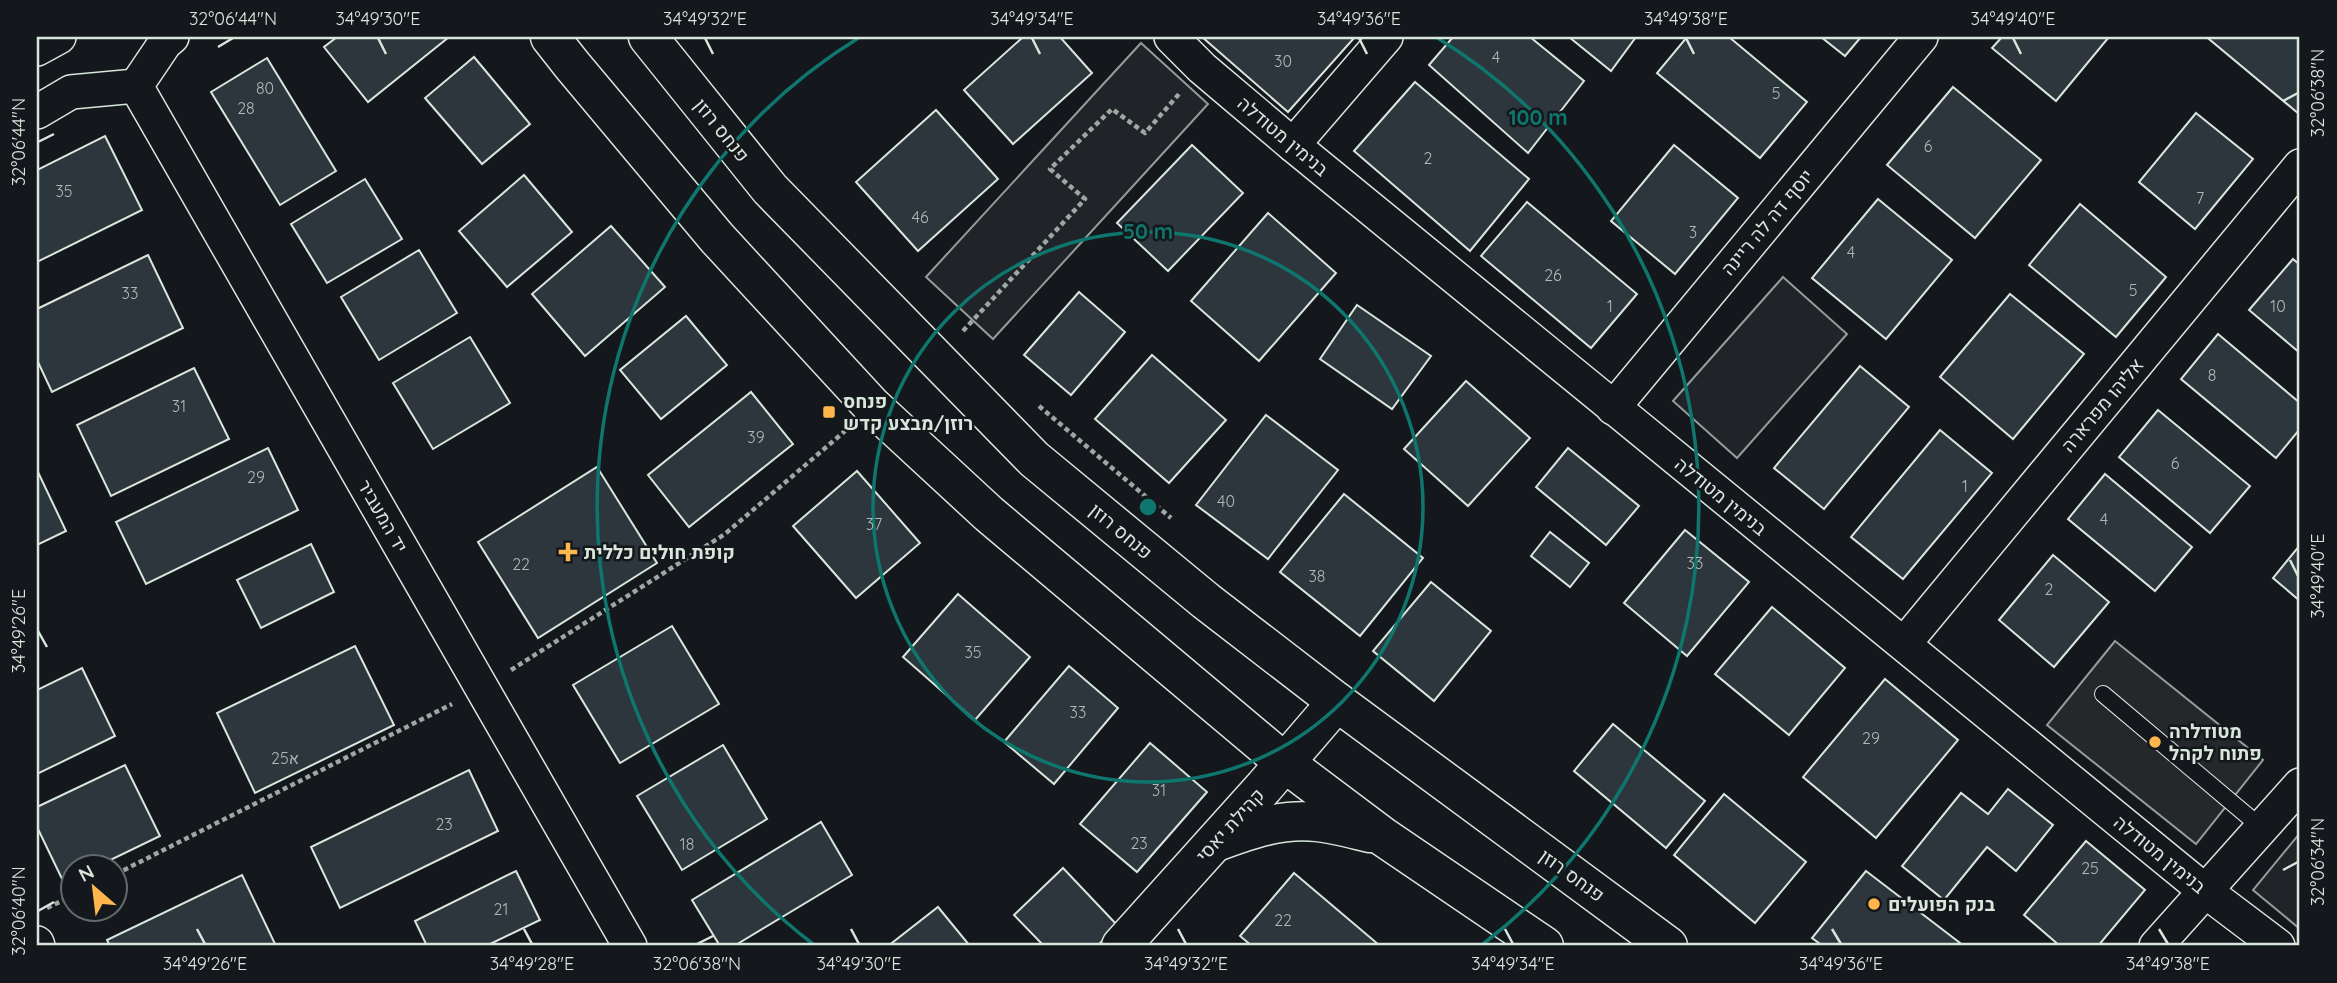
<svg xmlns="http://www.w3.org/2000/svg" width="2337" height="983" font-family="Quicksand,Heebo,sans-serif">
  <rect width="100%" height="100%" fill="#14181c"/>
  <g fill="#202428" stroke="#939e99" stroke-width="2">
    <polygon points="1141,43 1208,104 993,339 926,277"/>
    <polygon points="1783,277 1847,334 1737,458 1673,401"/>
    <polygon points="2300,833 2300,929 2253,890"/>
  </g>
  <polygon fill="#24282b" stroke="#939e99" stroke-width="2" points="2115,641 2263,760 2196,844 2047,725"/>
  <g fill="#2c363c" stroke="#d8e6dc" stroke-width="2">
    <polygon points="337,37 449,37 368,102 324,47"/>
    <polygon points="1023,37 1060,37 1092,73 1013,144 964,90"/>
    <polygon points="1202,37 1355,37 1288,112"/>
    <polygon points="1453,37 1530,37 1584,81 1528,153 1429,65"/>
    <polygon points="1569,37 1636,37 1611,71"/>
    <polygon points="1687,37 1729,37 1807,102 1760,158 1657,73"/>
    <polygon points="1821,37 1861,37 1845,56"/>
    <polygon points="2002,37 2109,37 2056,101 1992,48"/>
    <polygon points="2212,37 2300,37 2300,112 2299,114 2209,39"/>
    <polygon points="474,57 530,124 482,164 425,98"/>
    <polygon points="267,58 336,171 280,205 211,92"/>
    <polygon points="1415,82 1529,179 1470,251 1354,151"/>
    <polygon points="1953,87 2041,160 1975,238 1887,165"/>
    <polygon points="936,110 998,179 918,251 856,182"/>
    <polygon points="2196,113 2253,159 2195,229 2139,182"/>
    <polygon points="105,136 142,210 37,262 37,170"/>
    <polygon points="1192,145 1243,193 1168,271 1117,223"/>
    <polygon points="1674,145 1738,198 1675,274 1611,221"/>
    <polygon points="524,175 572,232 507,287 459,231"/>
    <polygon points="365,179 402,239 327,283 291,224"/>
    <polygon points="1878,199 1952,260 1886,339 1812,278"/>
    <polygon points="1527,202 1637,294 1591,348 1481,256"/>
    <polygon points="2080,204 2166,277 2116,337 2029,265"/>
    <polygon points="1268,213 1336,273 1259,361 1191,301"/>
    <polygon points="611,226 665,287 585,356 532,294"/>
    <polygon points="419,250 457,313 379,360 341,297"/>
    <polygon points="148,255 183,328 52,392 37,360 37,309"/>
    <polygon points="2293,259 2300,265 2300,353 2249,310"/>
    <polygon points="1079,292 1125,332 1071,395 1024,355"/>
    <polygon points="2010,294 2084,354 2013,439 1940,377"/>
    <polygon points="1357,305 1431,356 1392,409 1320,359"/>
    <polygon points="686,316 727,365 661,419 620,370"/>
    <polygon points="2218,334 2300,403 2300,429 2276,458 2181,379"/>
    <polygon points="470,337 510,403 433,449 393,383"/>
    <polygon points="1152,355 1226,420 1169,483 1095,419"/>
    <polygon points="1860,366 1909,407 1824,509 1774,468"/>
    <polygon points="194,368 229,439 111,496 77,425"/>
    <polygon points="1466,381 1530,438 1468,506 1404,449"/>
    <polygon points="751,392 793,444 689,527 648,475"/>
    <polygon points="2158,410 2250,486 2210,533 2119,457"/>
    <polygon points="1266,415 1338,470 1268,559 1196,505"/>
    <polygon points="1940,430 1992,473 1903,579 1851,537"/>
    <polygon points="268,448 298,510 146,584 116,522"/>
    <polygon points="1568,448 1639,506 1606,545 1536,487"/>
    <polygon points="597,467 657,563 538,638 478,542"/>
    <polygon points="37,470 66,531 37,545"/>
    <polygon points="857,471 920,543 856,598 793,526"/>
    <polygon points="2105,474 2192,547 2155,591 2068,519"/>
    <polygon points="1344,494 1423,558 1360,636 1280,572"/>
    <polygon points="1685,530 1749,582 1687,656 1624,603"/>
    <polygon points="1550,532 1589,563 1570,587 1531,556"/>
    <polygon points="311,544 334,592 261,628 237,580"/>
    <polygon points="2300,545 2300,601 2273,578"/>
    <polygon points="2053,555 2109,602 2054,667 1999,620"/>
    <polygon points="1431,582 1491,631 1434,701 1373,651"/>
    <polygon points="958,594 1030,657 975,720 903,657"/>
    <polygon points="1772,607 1845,668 1789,735 1715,674"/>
    <polygon points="672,626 719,704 620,763 573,685"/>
    <polygon points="355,646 394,725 255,793 217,713"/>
    <polygon points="1069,666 1118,708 1054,784 1004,742"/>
    <polygon points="82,668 115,736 37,774 37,690"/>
    <polygon points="1885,679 1958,740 1876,838 1803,777"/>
    <polygon points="1613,724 1705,801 1666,848 1574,771"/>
    <polygon points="1150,743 1207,792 1137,872 1080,824"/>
    <polygon points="723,745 767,819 682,870 637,796"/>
    <polygon points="125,765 160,836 96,867 74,867 74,879 64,883 37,827 37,807"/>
    <polygon points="469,770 498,831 340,908 311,847"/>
    <polygon points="2008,789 2053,825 2016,871 1987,847 1944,900 1902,866 1961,793 1988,814"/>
    <polygon points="1724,794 1806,862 1755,923 1674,855"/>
    <polygon points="821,822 852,875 734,946 720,946 692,900"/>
    <polygon points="2086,841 2145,890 2098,946 2060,946 2024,915"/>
    <polygon points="1063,868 1118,926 1097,946 1044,946 1014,915"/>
    <polygon points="516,871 540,920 486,946 427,946 415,921"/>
    <polygon points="1866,871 1964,946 1823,946 1812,938"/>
    <polygon points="1294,873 1379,945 1378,946 1252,946 1240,936"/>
    <polygon points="242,875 276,946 110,946 107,940"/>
    <polygon points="938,907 970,946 888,946"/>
  </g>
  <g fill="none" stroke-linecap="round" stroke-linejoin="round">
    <defs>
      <polyline id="lane" points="2103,694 2262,828"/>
      <g id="street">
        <polyline points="1171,37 1202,68 1293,145 2204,890 2278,946"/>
        <polyline points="37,49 59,37"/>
        <polyline points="136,86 630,946"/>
        <polyline points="136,86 165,43 172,37"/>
        <polyline points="37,112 71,92 136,86"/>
        <polyline points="1293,145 1386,37"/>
        <polyline points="1613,408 1921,37"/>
        <polyline points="1904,644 2300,166"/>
        <polyline points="37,943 38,946"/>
        <polyline points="2156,946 2300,785"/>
      </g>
      <polyline id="secondary" points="1121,946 1264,787 1337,702"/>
      <g id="primary">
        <polyline points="550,37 572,65 717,238 871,405 989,514 1285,763 1382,836 1544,946"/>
        <polyline points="648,37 770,189 1034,459 1206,601 1337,702 1668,946"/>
        <path d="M1216 842C1248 830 1281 818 1317 822 1335 824 1353 829 1370 833"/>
      </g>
    </defs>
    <use href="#lane" stroke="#d8e6dc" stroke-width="18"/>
    <use href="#street" stroke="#d8e6dc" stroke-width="36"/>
    <use href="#secondary" stroke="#d8e6dc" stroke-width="41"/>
    <use href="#primary" stroke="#d8e6dc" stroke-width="41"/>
    <g stroke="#9da8a2" stroke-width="4.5" stroke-dasharray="5 3.5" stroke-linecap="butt">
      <polyline points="963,331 1085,199 1050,169 1112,109 1145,133 1179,94"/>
      <polyline points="1039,406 1171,518"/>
      <polyline points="511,670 725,534 845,431"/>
      <polyline points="116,874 452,704"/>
      <polyline points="47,908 74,895"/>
    </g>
    <use href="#lane" stroke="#14181c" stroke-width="16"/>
    <use href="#street" stroke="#14181c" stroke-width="33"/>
    <use href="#secondary" stroke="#14181c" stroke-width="38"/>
    <use href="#primary" stroke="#14181c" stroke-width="38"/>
  </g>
  <path fill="none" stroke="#d8e6dc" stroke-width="2.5" d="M378 38 386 54M705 38 713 54M1032 38 1040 54M1359 38 1367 54M1686 38 1694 54M2013 38 2021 54M218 47 233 38M2283 101 2298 93M38 142 54 134M2290 560 2298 576M38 631 47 647M2283 870 2298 862M38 911 54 902M197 929 205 944M524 929 532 944M851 929 859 944M1178 929 1186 944M1505 929 1513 944M1832 929 1841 944M2159 929 2168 944M697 944 713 936"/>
  <g fill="none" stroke="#0f766e" stroke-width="3.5">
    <circle cx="1148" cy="507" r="275"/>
    <path d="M813 944A551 551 0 0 1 860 37M1436 37A551 551 0 0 1 1483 944"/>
  </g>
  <g fill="#ffb74d" stroke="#14181c" stroke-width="2.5">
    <rect x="822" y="405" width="14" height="14" rx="3.5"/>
    <path d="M564.5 541.5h7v7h7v7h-7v7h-7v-7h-7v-7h7z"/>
    <circle cx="2155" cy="742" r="7"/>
    <circle cx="1874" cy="904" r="7"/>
  </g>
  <g text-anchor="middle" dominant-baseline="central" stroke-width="5" stroke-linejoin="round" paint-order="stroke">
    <g font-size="16" fill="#adbab4">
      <text x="1496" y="57">4</text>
      <text x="1283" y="61">30</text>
      <text x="265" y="88">80</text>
      <text x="1776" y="93">5</text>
      <text x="246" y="108">28</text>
      <text x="1928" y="146">6</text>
      <text x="1428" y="158">2</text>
      <text x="64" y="191">35</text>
      <text x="2200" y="198">7</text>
      <text x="920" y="217">46</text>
      <text x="1693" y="232">3</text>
      <text x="1851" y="252">4</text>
      <text x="1553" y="275">26</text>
      <text x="2133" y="290">5</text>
      <text x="130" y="293">33</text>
      <text x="1610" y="306">1</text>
      <text x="2278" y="306">10</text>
      <text x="2212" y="375">8</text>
      <text x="179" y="406">31</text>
      <text x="756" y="437">39</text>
      <text x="2175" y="463">6</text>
      <text x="256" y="477">29</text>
      <text x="1965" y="486">1</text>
      <text x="1226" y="501">40</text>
      <text x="2104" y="519">4</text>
      <text x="874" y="524">37</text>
      <text x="1695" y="563">33</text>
      <text x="521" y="564">22</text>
      <text x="1317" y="576">38</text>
      <text x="2049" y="589">2</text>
      <text x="973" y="652">35</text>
      <text x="1078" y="712">33</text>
      <text x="1871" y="738">29</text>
      <text x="285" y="758">25א</text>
      <text x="1159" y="790">31</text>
      <text x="444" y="824">23</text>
      <text x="1139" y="843">23</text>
      <text x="687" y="844">18</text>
      <text x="2090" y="868">25</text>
      <text x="501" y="909">21</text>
      <text x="1283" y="920">22</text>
    </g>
    <g font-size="19" fill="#d8e6dc" stroke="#14181c">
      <text transform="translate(722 130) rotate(51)">פנחס רוזן</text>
      <text transform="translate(1283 136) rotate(40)">בנימין מטודלה</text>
      <text transform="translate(1767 222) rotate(-50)">יוסף דה לה ריינה</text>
      <text transform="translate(2102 405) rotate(-50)">אליהו מפרארה</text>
      <text transform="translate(1721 496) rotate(39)">בנימין מטודלה</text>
      <text transform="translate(383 516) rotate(60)">יד המעביר</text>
      <text transform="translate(1121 531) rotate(40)">פנחס רוזן</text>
      <text transform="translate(1230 825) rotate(-48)">קהילת יאסי</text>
      <text transform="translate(2160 854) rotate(39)">בנימין מטודלה</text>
      <text transform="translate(1572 875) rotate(36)">פנחס רוזן</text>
    </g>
    <g font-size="19" font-weight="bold" fill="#d8e6dc" stroke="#14181c" text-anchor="start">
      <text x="843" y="401">פנחס<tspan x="843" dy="22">רוזן/מבצע קדש</tspan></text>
      <text x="584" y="552">קופת חולים כללית</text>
      <text x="2169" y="731">מטודלרה<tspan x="2169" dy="22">פתוח לקהל</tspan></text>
      <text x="1888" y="904">בנק הפועלים</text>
    </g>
  </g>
  <circle cx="1148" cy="507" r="10" fill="#0f766e" stroke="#14181c" stroke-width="3.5"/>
  <g font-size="21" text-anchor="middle" font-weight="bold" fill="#0f766e" stroke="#14181c" stroke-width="5" stroke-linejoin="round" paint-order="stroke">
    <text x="1538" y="125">100 m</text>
    <text x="1148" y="239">50 m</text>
  </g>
  <rect width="2337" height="983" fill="none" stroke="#14181c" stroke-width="77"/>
  <g transform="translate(94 888) rotate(332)"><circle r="33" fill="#14181c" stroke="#626a69" stroke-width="2"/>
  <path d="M0-5L12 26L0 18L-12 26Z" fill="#ffb74d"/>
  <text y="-10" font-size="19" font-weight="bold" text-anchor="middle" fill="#d8e6dc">N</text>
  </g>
  <rect x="38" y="38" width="2260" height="906" fill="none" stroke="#d8e6dc" stroke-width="2.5"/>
  <g font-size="18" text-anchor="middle" fill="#d8e6dc">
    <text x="233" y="25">32°06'44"N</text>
    <text x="378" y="25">34°49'30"E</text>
    <text x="705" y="25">34°49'32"E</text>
    <text x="1032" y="25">34°49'34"E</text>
    <text x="1359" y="25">34°49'36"E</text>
    <text x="1686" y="25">34°49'38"E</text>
    <text x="2013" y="25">34°49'40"E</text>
    <text transform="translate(2318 93) rotate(-90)" y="6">32°06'38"N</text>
    <text transform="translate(19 142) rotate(-90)" y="6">32°06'44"N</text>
    <text transform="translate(2318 576) rotate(-90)" y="6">34°49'40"E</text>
    <text transform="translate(19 631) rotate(-90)" y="6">34°49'26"E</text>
    <text transform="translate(2318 862) rotate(-90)" y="6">32°06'34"N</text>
    <text transform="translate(19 911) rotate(-90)" y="6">32°06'40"N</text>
    <text x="205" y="970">34°49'26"E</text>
    <text x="532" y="970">34°49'28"E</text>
    <text x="697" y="970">32°06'38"N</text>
    <text x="859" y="970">34°49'30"E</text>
    <text x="1186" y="970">34°49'32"E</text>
    <text x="1513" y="970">34°49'34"E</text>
    <text x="1841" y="970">34°49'36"E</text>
    <text x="2168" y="970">34°49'38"E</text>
  </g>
</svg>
